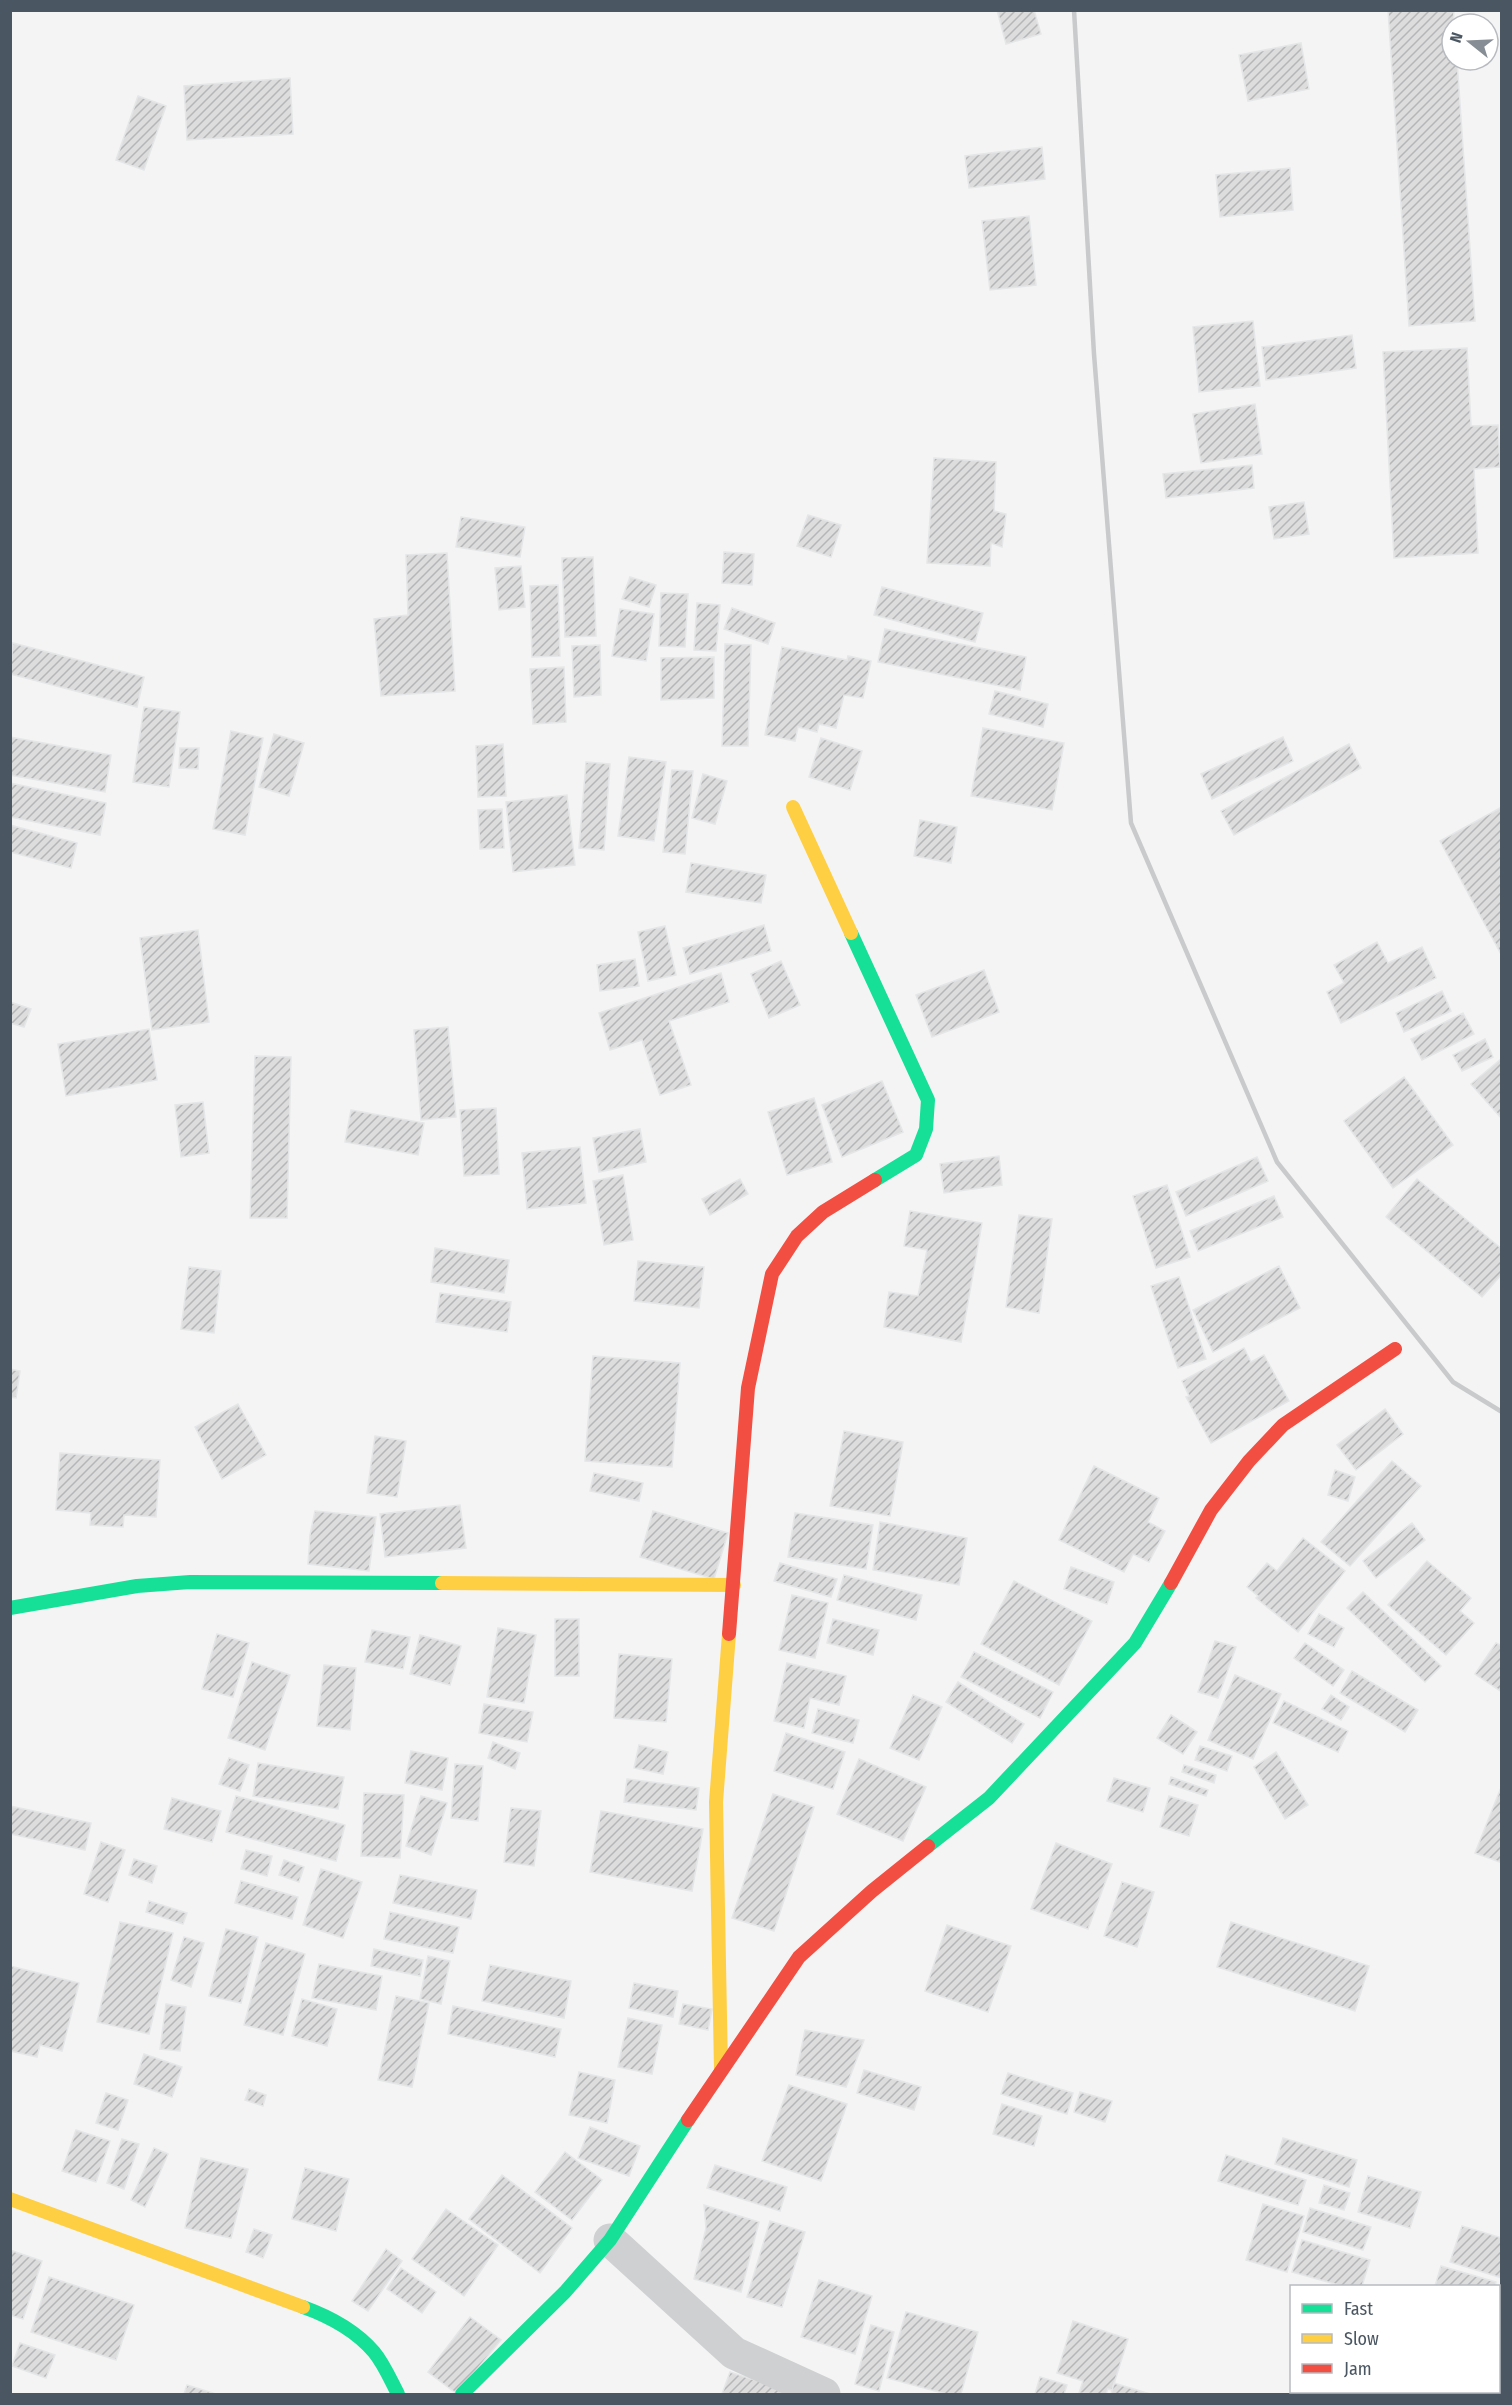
<svg xmlns="http://www.w3.org/2000/svg" width="1512" height="2405" font-family="'Fira Sans Condensed',sans-serif">
  <defs>
    <pattern id="building-hatch" width="6" height="6" patternUnits="userSpaceOnUse" patternTransform="scale(1.5)"><rect width="6" height="6" fill="#ddddde"/><path d="M-1 1l2-2M0 6l6-6M5 7l2-2" fill="none" stroke="#b5b6b7"/></pattern>
  </defs>
  <rect width="100%" height="100%" fill="#f4f4f4"/>
  <g fill="url(#building-hatch)" stroke="#e5e6e7" stroke-width="1.5">
    <polygon points="997,10 1034,10 1041,34 1006,44"/>
    <polygon points="1388,10 1454,10 1452,60 1457,60 1475,321 1409,326"/>
    <polygon points="1301,43 1309,89 1248,101 1239,55"/>
    <polygon points="290,78 293,134 187,140 184,86"/>
    <polygon points="138,96 166,106 144,170 116,160"/>
    <polygon points="1042,147 1045,179 969,188 965,156"/>
    <polygon points="1290,168 1293,210 1220,217 1216,175"/>
    <polygon points="1029,216 1036,285 990,290 982,221"/>
    <polygon points="1253,321 1260,386 1199,392 1193,327"/>
    <polygon points="1352,335 1356,368 1266,380 1262,347"/>
    <polygon points="1467,348 1471,426 1498,425 1500,467 1474,469 1478,553 1394,558 1383,352"/>
    <polygon points="1255,404 1262,454 1201,463 1193,414"/>
    <polygon points="934,458 996,462 994,511 1006,514 1002,547 991,543 990,566 927,563"/>
    <polygon points="1252,465 1254,488 1166,498 1163,474"/>
    <polygon points="1304,502 1309,534 1274,539 1269,507"/>
    <polygon points="808,515 841,525 831,557 797,546"/>
    <polygon points="461,517 525,527 520,557 456,547"/>
    <polygon points="724,552 754,554 752,585 722,583"/>
    <polygon points="447,553 455,691 381,696 374,619 408,615 406,555"/>
    <polygon points="593,557 596,636 565,637 562,558"/>
    <polygon points="521,566 525,607 499,610 495,568"/>
    <polygon points="630,577 656,585 649,607 622,599"/>
    <polygon points="558,585 560,656 532,657 530,586"/>
    <polygon points="882,587 983,613 975,642 874,615"/>
    <polygon points="661,593 688,594 685,647 659,646"/>
    <polygon points="697,603 720,605 716,651 694,650"/>
    <polygon points="732,608 775,623 768,644 724,629"/>
    <polygon points="620,609 654,614 646,661 612,656"/>
    <polygon points="885,629 1026,657 1020,690 878,662"/>
    <polygon points="13,643 144,677 137,707 10,674"/>
    <polygon points="725,644 751,645 748,746 722,746"/>
    <polygon points="600,645 601,695 574,697 572,646"/>
    <polygon points="782,647 847,660 848,656 871,661 863,698 844,695 836,728 819,724 817,732 798,727 795,741 765,735"/>
    <polygon points="714,657 714,698 661,700 661,658"/>
    <polygon points="564,667 566,722 533,724 530,669"/>
    <polygon points="995,691 1048,704 1043,727 989,714"/>
    <polygon points="144,707 180,712 169,787 133,782"/>
    <polygon points="983,728 1064,743 1052,810 971,796"/>
    <polygon points="231,731 263,738 245,835 213,829"/>
    <polygon points="274,734 304,743 289,796 259,787"/>
    <polygon points="10,737 111,755 105,792 10,775"/>
    <polygon points="1283,737 1293,761 1212,799 1201,774"/>
    <polygon points="821,738 862,751 850,790 809,777"/>
    <polygon points="503,744 506,796 478,797 476,746"/>
    <polygon points="1349,744 1361,768 1234,835 1221,811"/>
    <polygon points="180,748 199,748 198,769 179,768"/>
    <polygon points="629,757 666,762 654,841 618,836"/>
    <polygon points="586,762 610,764 604,850 579,848"/>
    <polygon points="672,770 693,771 685,854 663,852"/>
    <polygon points="703,774 727,781 715,824 692,818"/>
    <polygon points="10,783 106,803 100,835 10,817"/>
    <polygon points="567,795 575,865 513,872 506,802"/>
    <polygon points="1500,808 1502,811 1502,956 1440,841"/>
    <polygon points="502,809 504,848 480,849 478,810"/>
    <polygon points="920,820 957,827 951,863 914,856"/>
    <polygon points="10,825 77,843 71,868 10,852"/>
    <polygon points="691,863 766,875 761,903 686,892"/>
    <polygon points="764,925 771,951 690,974 683,948"/>
    <polygon points="665,926 676,975 648,981 638,932"/>
    <polygon points="198,930 209,1022 152,1030 140,938"/>
    <polygon points="1377,942 1388,963 1422,947 1436,978 1341,1023 1327,992 1344,983 1334,965"/>
    <polygon points="635,959 639,986 600,991 597,965"/>
    <polygon points="781,961 800,1005 769,1018 751,974"/>
    <polygon points="984,970 999,1012 932,1037 916,995"/>
    <polygon points="721,973 729,1002 669,1021 691,1085 660,1095 642,1040 610,1050 599,1013"/>
    <polygon points="1442,991 1451,1011 1404,1032 1396,1013"/>
    <polygon points="10,1002 31,1009 24,1027 10,1023"/>
    <polygon points="1463,1013 1474,1034 1422,1060 1411,1039"/>
    <polygon points="448,1027 456,1117 421,1120 414,1030"/>
    <polygon points="149,1029 157,1080 66,1096 58,1044"/>
    <polygon points="1485,1039 1493,1057 1462,1071 1453,1055"/>
    <polygon points="255,1056 291,1057 287,1218 250,1218"/>
    <polygon points="1501,1059 1502,1060 1502,1119 1471,1084"/>
    <polygon points="1404,1077 1453,1145 1393,1188 1344,1121"/>
    <polygon points="882,1081 903,1132 842,1157 822,1105"/>
    <polygon points="814,1098 832,1162 787,1175 768,1112"/>
    <polygon points="203,1102 209,1153 181,1157 175,1105"/>
    <polygon points="496,1108 499,1174 464,1176 460,1110"/>
    <polygon points="351,1110 424,1123 418,1155 345,1142"/>
    <polygon points="640,1129 646,1162 599,1172 593,1138"/>
    <polygon points="580,1147 586,1203 527,1209 522,1153"/>
    <polygon points="999,1156 1002,1185 944,1193 940,1164"/>
    <polygon points="1257,1157 1268,1181 1186,1216 1176,1192"/>
    <polygon points="623,1175 633,1240 604,1245 593,1181"/>
    <polygon points="740,1179 748,1194 710,1215 702,1199"/>
    <polygon points="1417,1179 1502,1249 1502,1274 1482,1297 1386,1217"/>
    <polygon points="1167,1185 1190,1257 1156,1268 1133,1196"/>
    <polygon points="1274,1196 1283,1217 1198,1251 1190,1231"/>
    <polygon points="910,1211 982,1223 961,1342 884,1327 889,1292 918,1296 927,1250 904,1246"/>
    <polygon points="1019,1215 1052,1219 1039,1313 1006,1307"/>
    <polygon points="435,1248 509,1260 504,1293 431,1282"/>
    <polygon points="638,1261 704,1267 699,1308 634,1301"/>
    <polygon points="1279,1266 1300,1308 1213,1352 1193,1310"/>
    <polygon points="189,1267 221,1271 214,1333 181,1329"/>
    <polygon points="1179,1277 1206,1359 1178,1368 1151,1286"/>
    <polygon points="440,1293 511,1302 507,1332 436,1322"/>
    <polygon points="1244,1348 1251,1362 1264,1355 1289,1401 1211,1443 1186,1397 1189,1396 1182,1381"/>
    <polygon points="593,1356 680,1363 672,1467 585,1461"/>
    <polygon points="10,1369 20,1371 16,1398 10,1397"/>
    <polygon points="238,1404 266,1455 222,1479 195,1427"/>
    <polygon points="1385,1409 1403,1434 1356,1470 1337,1445"/>
    <polygon points="844,1431 903,1442 890,1516 830,1506"/>
    <polygon points="375,1436 406,1441 397,1497 367,1493"/>
    <polygon points="60,1453 160,1460 156,1517 124,1515 123,1527 90,1525 91,1513 56,1510"/>
    <polygon points="1392,1461 1421,1486 1350,1566 1321,1542"/>
    <polygon points="1094,1466 1159,1498 1148,1522 1165,1531 1149,1562 1133,1554 1124,1572 1059,1540"/>
    <polygon points="1335,1470 1355,1477 1348,1501 1328,1495"/>
    <polygon points="594,1473 643,1483 639,1501 590,1491"/>
    <polygon points="460,1505 466,1548 385,1557 380,1514"/>
    <polygon points="315,1511 376,1517 369,1571 308,1564 310,1535"/>
    <polygon points="653,1511 728,1533 714,1579 640,1557"/>
    <polygon points="795,1513 873,1525 866,1569 788,1557"/>
    <polygon points="880,1522 967,1538 959,1585 873,1570"/>
    <polygon points="1412,1523 1425,1540 1376,1578 1363,1561"/>
    <polygon points="1303,1538 1345,1571 1298,1632 1256,1598 1258,1596 1247,1587 1267,1563 1277,1571"/>
    <polygon points="1427,1561 1471,1598 1460,1611 1474,1623 1446,1655 1388,1605"/>
    <polygon points="780,1563 837,1579 831,1597 774,1581"/>
    <polygon points="1071,1567 1114,1582 1107,1604 1064,1589"/>
    <polygon points="844,1575 922,1595 916,1620 837,1600"/>
    <polygon points="1014,1581 1092,1621 1059,1685 981,1644"/>
    <polygon points="1363,1592 1441,1666 1425,1682 1347,1608"/>
    <polygon points="792,1595 828,1603 815,1658 779,1650"/>
    <polygon points="1319,1614 1344,1628 1334,1647 1308,1634"/>
    <rect x="555" y="1619" width="24" height="57"/>
    <polygon points="833,1619 879,1630 873,1655 827,1643"/>
    <polygon points="498,1628 536,1635 524,1703 487,1697"/>
    <polygon points="372,1630 410,1637 403,1669 365,1662"/>
    <polygon points="217,1634 249,1643 233,1697 202,1689"/>
    <polygon points="420,1635 461,1646 450,1685 410,1674"/>
    <polygon points="1215,1641 1236,1647 1218,1698 1198,1692"/>
    <polygon points="1305,1643 1344,1670 1333,1686 1294,1658"/>
    <polygon points="1496,1643 1502,1646 1502,1692 1475,1674"/>
    <polygon points="974,1652 1053,1692 1040,1718 961,1677"/>
    <polygon points="619,1654 672,1659 666,1722 614,1718"/>
    <polygon points="252,1662 290,1675 265,1750 228,1738"/>
    <polygon points="787,1663 846,1676 839,1705 810,1698 804,1728 774,1721"/>
    <polygon points="324,1665 356,1668 350,1730 317,1726"/>
    <polygon points="1352,1671 1418,1710 1405,1732 1340,1693"/>
    <polygon points="1235,1675 1281,1694 1253,1759 1208,1740"/>
    <polygon points="958,1682 1024,1724 1012,1743 946,1702"/>
    <polygon points="913,1695 942,1707 919,1760 890,1748"/>
    <polygon points="1331,1695 1349,1707 1341,1720 1322,1709"/>
    <polygon points="1284,1701 1348,1731 1338,1752 1273,1723"/>
    <polygon points="484,1704 533,1712 527,1742 479,1733"/>
    <polygon points="818,1709 859,1720 853,1743 812,1733"/>
    <polygon points="1171,1715 1197,1732 1183,1754 1157,1738"/>
    <polygon points="786,1733 845,1752 833,1789 774,1771"/>
    <polygon points="493,1742 520,1753 515,1769 488,1758"/>
    <polygon points="639,1745 668,1752 663,1774 634,1768"/>
    <polygon points="1200,1746 1232,1756 1227,1771 1195,1760"/>
    <polygon points="411,1751 448,1758 442,1790 405,1783"/>
    <polygon points="1276,1752 1308,1805 1285,1819 1254,1767"/>
    <polygon points="229,1758 249,1765 240,1791 219,1784"/>
    <polygon points="859,1759 926,1787 903,1841 837,1814"/>
    <polygon points="258,1763 344,1777 338,1809 253,1796"/>
    <polygon points="455,1764 483,1766 478,1821 451,1818"/>
    <polygon points="1184,1765 1216,1775 1214,1783 1182,1772"/>
    <polygon points="1171,1777 1208,1790 1206,1796 1169,1784"/>
    <polygon points="1114,1778 1150,1788 1143,1812 1107,1801"/>
    <polygon points="627,1779 699,1788 696,1810 624,1802"/>
    <polygon points="1502,1785 1502,1863 1475,1853"/>
    <polygon points="364,1793 404,1795 400,1858 361,1856"/>
    <polygon points="773,1794 814,1807 774,1931 732,1918"/>
    <polygon points="236,1796 345,1825 336,1861 226,1832"/>
    <polygon points="421,1796 447,1803 431,1855 406,1846"/>
    <polygon points="1169,1796 1198,1805 1189,1836 1160,1827"/>
    <polygon points="172,1798 221,1811 212,1842 164,1829"/>
    <polygon points="10,1806 91,1823 85,1850 10,1834"/>
    <polygon points="511,1808 541,1811 534,1866 504,1862"/>
    <polygon points="601,1811 703,1829 692,1891 590,1872"/>
    <polygon points="101,1842 125,1850 108,1902 84,1894"/>
    <polygon points="1056,1843 1112,1864 1088,1929 1031,1909"/>
    <polygon points="246,1850 272,1856 267,1876 241,1869"/>
    <polygon points="134,1859 157,1866 152,1883 129,1875"/>
    <polygon points="284,1860 304,1867 299,1882 279,1875"/>
    <polygon points="321,1869 362,1882 343,1938 303,1925"/>
    <polygon points="400,1875 477,1890 471,1919 393,1903"/>
    <polygon points="241,1881 298,1897 292,1919 235,1903"/>
    <polygon points="1122,1882 1154,1892 1137,1947 1104,1936"/>
    <polygon points="149,1901 187,1913 183,1924 146,1912"/>
    <polygon points="390,1912 459,1927 453,1953 384,1939"/>
    <polygon points="120,1922 173,1933 149,2034 97,2022"/>
    <polygon points="1231,1922 1369,1966 1355,2011 1217,1967"/>
    <polygon points="947,1925 1011,1946 988,2012 925,1991"/>
    <polygon points="226,1929 258,1937 241,2003 209,1996"/>
    <polygon points="184,1937 204,1943 191,1987 171,1980"/>
    <polygon points="266,1943 305,1954 283,2035 244,2025"/>
    <polygon points="374,1949 423,1960 420,1976 371,1966"/>
    <polygon points="428,1956 450,1961 441,2004 420,1999"/>
    <polygon points="319,1964 382,1976 376,2010 312,1998"/>
    <polygon points="490,1965 571,1981 564,2018 482,2001"/>
    <polygon points="10,1966 79,1983 62,2051 40,2045 37,2057 10,2051"/>
    <polygon points="634,1983 678,1991 673,2017 629,2008"/>
    <polygon points="396,1996 429,2003 412,2087 378,2080"/>
    <polygon points="302,1999 337,2009 327,2046 292,2036"/>
    <polygon points="166,2004 186,2007 180,2051 160,2049"/>
    <polygon points="683,2004 712,2009 708,2030 679,2024"/>
    <polygon points="453,2006 561,2029 555,2057 448,2034"/>
    <polygon points="628,2018 662,2025 652,2074 618,2067"/>
    <polygon points="805,2030 864,2040 846,2087 796,2075"/>
    <polygon points="144,2054 182,2067 172,2097 134,2084"/>
    <polygon points="864,2070 921,2087 914,2110 857,2093"/>
    <polygon points="579,2072 615,2080 607,2123 569,2115"/>
    <polygon points="1008,2073 1073,2093 1067,2114 1001,2094"/>
    <polygon points="789,2085 847,2104 821,2181 762,2161"/>
    <polygon points="249,2089 266,2095 263,2106 245,2100"/>
    <polygon points="1080,2092 1112,2101 1105,2122 1074,2112"/>
    <polygon points="106,2093 128,2100 118,2130 96,2123"/>
    <polygon points="1002,2104 1042,2116 1034,2146 993,2134"/>
    <polygon points="590,2127 640,2146 629,2176 578,2158"/>
    <polygon points="76,2130 110,2141 96,2182 62,2171"/>
    <polygon points="1283,2138 1357,2160 1349,2187 1275,2164"/>
    <polygon points="122,2139 139,2144 124,2189 107,2183"/>
    <polygon points="154,2148 168,2154 145,2207 131,2200"/>
    <polygon points="565,2152 602,2180 572,2220 535,2192"/>
    <polygon points="1226,2155 1306,2180 1298,2205 1218,2181"/>
    <polygon points="201,2158 248,2169 231,2238 185,2228"/>
    <polygon points="715,2165 787,2187 780,2211 707,2188"/>
    <polygon points="305,2168 349,2179 336,2231 292,2219"/>
    <polygon points="502,2175 572,2228 540,2273 469,2219"/>
    <polygon points="1368,2176 1421,2192 1410,2228 1358,2212"/>
    <polygon points="1324,2185 1350,2193 1344,2210 1319,2203"/>
    <polygon points="1263,2204 1304,2216 1287,2272 1246,2260"/>
    <polygon points="704,2205 759,2222 741,2292 694,2279 706,2228"/>
    <polygon points="1310,2208 1371,2227 1363,2250 1303,2232"/>
    <polygon points="446,2209 498,2245 464,2296 412,2259"/>
    <polygon points="770,2221 805,2232 782,2307 747,2297"/>
    <polygon points="1462,2226 1502,2238 1502,2278 1450,2262"/>
    <polygon points="254,2229 272,2235 263,2258 246,2252"/>
    <polygon points="1302,2240 1370,2260 1362,2286 1342,2286 1292,2272"/>
    <polygon points="386,2249 402,2261 368,2311 352,2301"/>
    <polygon points="10,2250 42,2261 23,2319 10,2315"/>
    <polygon points="1441,2266 1496,2282 1495,2286 1435,2286"/>
    <polygon points="401,2268 436,2292 422,2313 387,2289"/>
    <polygon points="49,2277 134,2305 116,2360 31,2332"/>
    <polygon points="819,2280 872,2296 855,2354 801,2337"/>
    <polygon points="906,2312 978,2332 961,2394 946,2394 887,2378"/>
    <polygon points="470,2317 501,2340 457,2394 428,2372"/>
    <polygon points="1073,2321 1128,2339 1112,2390 1108,2389 1106,2394 1079,2393 1083,2381 1057,2373"/>
    <polygon points="871,2325 894,2332 879,2391 855,2384"/>
    <polygon points="20,2343 55,2355 46,2378 12,2366"/>
    <polygon points="730,2372 798,2394 722,2394"/>
    <polygon points="1040,2377 1067,2385 1064,2394 1035,2394"/>
    <polygon points="1114,2383 1150,2394 1111,2394"/>
    <polygon points="187,2385 216,2394 184,2394"/>
  </g>
  <g fill="none" stroke-linecap="round" stroke-linejoin="round">
    <polyline stroke="#ced0d2" stroke-width="33" points="610,2240 734,2353 824,2394"/>
    <g stroke="#16e098" stroke-width="14">
      <polyline points="851,933 928,1100 926,1129 916,1155 875,1180"/>
      <polyline points="10,1608 137,1586 190,1582 442,1583"/>
      <polyline points="928,1846 989,1798 1135,1643 1171,1583"/>
      <path d="M303 2307C328 2316 356 2331 374 2352 384 2364 391 2381 398 2394"/>
      <polyline points="462,2394 565,2292 610,2240 688,2120"/>
    </g>
    <g stroke="#ffcf43" stroke-width="14">
      <polyline points="793,807 851,933"/>
      <polyline points="442,1583 734,1585"/>
      <polyline points="721,2070 716,1802 729,1634"/>
      <polyline points="10,2199 303,2307"/>
    </g>
    <g stroke="#f24e42" stroke-width="14">
      <polyline points="1171,1583 1211,1510 1249,1461 1283,1425 1395,1349"/>
      <polyline points="729,1634 748,1388 772,1274 797,1236 823,1212 875,1180"/>
      <polyline points="688,2120 799,1957 872,1891 928,1846"/>
    </g>
    <polyline stroke="#c9cacc" stroke-width="4.5" points="1074,10 1094,354 1131,823 1277,1162 1453,1382 1502,1412"/>
  </g>
  <rect width="1512" height="2405" fill="none" stroke="#4a5661" stroke-width="24"/>
  <rect x="1290" y="2285" width="210" height="108" fill="#ffffff" stroke="#b7bbc0" stroke-width="1.5"/>
  <rect x="1302" y="2304" width="30" height="9" fill="#16e098" stroke="#b7bbc0" stroke-width="1.5"/>
  <text x="1344" y="2315" font-size="18" fill="#4a5661">Fast</text>
  <rect x="1302" y="2334" width="30" height="9" fill="#ffcf43" stroke="#b7bbc0" stroke-width="1.5"/>
  <text x="1344" y="2345" font-size="18" fill="#4a5661">Slow</text>
  <rect x="1302" y="2364" width="30" height="9" fill="#f24e42" stroke="#b7bbc0" stroke-width="1.5"/>
  <text x="1344" y="2375" font-size="18" fill="#4a5661">Jam</text>
  <g transform="translate(1470 42) rotate(288)"><circle r="28" fill="#ffffff" stroke="#b7bbc0" stroke-width="1.5"/>
  <path d="M0-4.5L10 22L0 15L-10 22Z" fill="#868d94"/>
  <text y="-9" font-size="16" font-weight="bold" text-anchor="middle" fill="#4a5661">N</text>
  </g>
</svg>
